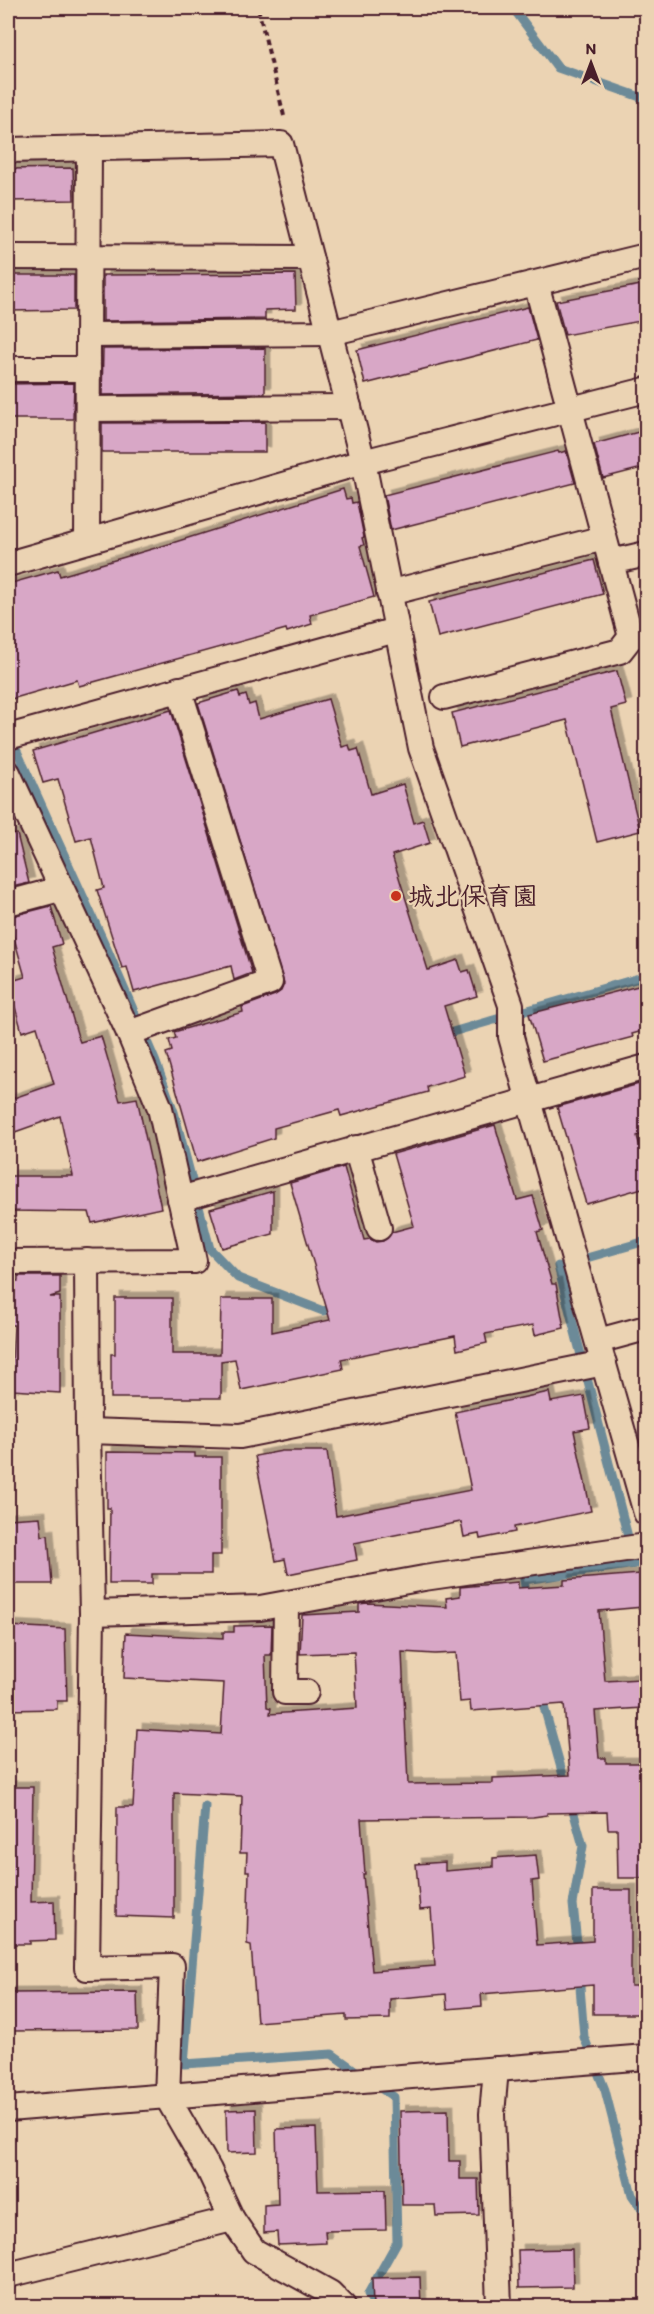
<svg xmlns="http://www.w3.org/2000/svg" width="654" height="2314" font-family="Itim,'Klee One',sans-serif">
  <defs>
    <filter id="shadow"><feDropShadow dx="5.5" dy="-5.5" stdDeviation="0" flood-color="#0004"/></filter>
  </defs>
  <rect width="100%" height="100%" fill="#ebd3b3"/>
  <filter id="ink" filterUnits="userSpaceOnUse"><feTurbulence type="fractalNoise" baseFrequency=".0167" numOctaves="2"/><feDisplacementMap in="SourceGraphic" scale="12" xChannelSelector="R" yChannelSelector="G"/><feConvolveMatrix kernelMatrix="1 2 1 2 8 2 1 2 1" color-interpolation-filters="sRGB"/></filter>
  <g filter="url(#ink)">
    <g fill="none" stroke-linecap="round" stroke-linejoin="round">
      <g stroke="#6c8a98" stroke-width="9">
        <polyline points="513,8 558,68 646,99"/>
        <polyline points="11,738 108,951 155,1060 174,1112 210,1249 238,1278 323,1311 339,1308"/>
        <polyline points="442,1035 646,976"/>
        <polyline points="576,1261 646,1241"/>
        <polyline points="527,1599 524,1580 635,1564 558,1266"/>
        <polyline points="541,1696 566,1786"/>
        <polyline points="571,1803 583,1846 573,1904 578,1954"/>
        <polyline points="205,1806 184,2064 332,2054 363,2076"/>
        <polyline points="579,1974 584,2037 605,2090 632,2195 646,2215"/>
        <polyline points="374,2084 394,2097 397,2242 368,2294 375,2306"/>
      </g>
    </g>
    <g fill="#d8a7c6" stroke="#4a1f2b" stroke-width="1.5" fill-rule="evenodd" filter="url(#shadow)">
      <polygon points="73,168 74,200 8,201 8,169"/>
      <polygon points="295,274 296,309 265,310 265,319 103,321 103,275"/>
      <polygon points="8,275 74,275 74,310 8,311"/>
      <polygon points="646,284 646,320 565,335 556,301"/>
      <polygon points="528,307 537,340 365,384 357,350"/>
      <polygon points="265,348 265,393 102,395 103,349"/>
      <polygon points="74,383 73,419 8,419 8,384"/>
      <polygon points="265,422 265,452 102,452 102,423"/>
      <polygon points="646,430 646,467 603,478 594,444"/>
      <polygon points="558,451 559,453 566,451 575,483 391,530 384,495"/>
      <polygon points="343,489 346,499 351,498 352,503 357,502 364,537 362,538 364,545 360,546 374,597 310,615 312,624 287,632 286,629 79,686 77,680 8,700 8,584 58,570 60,576 169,544"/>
      <polygon points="594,560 603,594 438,637 429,602"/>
      <polygon points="617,671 626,705 611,709 640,831 597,842 567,720 460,747 452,713"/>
      <polygon points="238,691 240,697 246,695 249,705 255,703 259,719 328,699 342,747 349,745 351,751 358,749 371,794 403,784 414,823 423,820 430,843 392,855 428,970 458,960 462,972 469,970 477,996 444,1006 465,1076 427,1087 428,1092 341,1116 339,1110 274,1128 274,1138 197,1162 166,1053 172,1051 169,1040 176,1038 174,1032 243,1012 242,1007 275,995 281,991 284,984 198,703"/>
      <polygon points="171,710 252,973 234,980 231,966 134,992 127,967 122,968 97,890 104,888 91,837 76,841 58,779 43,783 33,751"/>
      <polygon points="17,834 29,883 8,888 8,835"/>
      <polygon points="51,906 62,944 52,947 78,1037 80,1042 101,1036 120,1101 137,1098 161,1208 92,1223 89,1212 9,1211 10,1176 73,1176 60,1116 15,1132 8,1111 8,1100 54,1084 37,1027 22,1032 8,982 25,977 8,917"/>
      <polygon points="646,984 646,1030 632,1034 633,1037 543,1061 529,1014"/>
      <polygon points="639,1084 646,1109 646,1133 637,1136 646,1167 646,1187 586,1204 557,1107"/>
      <polygon points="495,1125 517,1200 533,1196 543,1230 537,1232 552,1284 556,1284 564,1328 535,1335 533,1325 485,1334 487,1343 457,1350 455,1336 341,1359 343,1369 241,1390 235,1359 221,1361 221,1398 111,1398 111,1354 115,1354 115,1298 172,1298 172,1354 220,1354 221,1299 272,1299 272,1332 330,1320 290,1183 344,1167 364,1240 370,1239 376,1242 383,1241 392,1232 414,1226 393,1154"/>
      <polygon points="273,1191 273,1234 222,1248 210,1209"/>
      <polygon points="18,1276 60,1276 60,1294 50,1297 60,1297 60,1393 11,1390 14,1325 10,1325 9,1281 18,1281"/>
      <polygon points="549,1392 551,1402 584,1396 590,1428 574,1431 591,1511 514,1527 515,1532 480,1539 479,1534 464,1537 461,1522 354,1543 357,1560 288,1574 285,1559 276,1561 255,1456 282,1451 327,1451 336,1516 471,1490 455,1412"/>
      <polygon points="107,1452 195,1453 195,1457 221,1457 221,1555 211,1555 211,1574 152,1574 152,1584 109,1584 110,1508 107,1508"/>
      <polygon points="40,1517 42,1536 48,1535 52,1584 8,1584 8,1519"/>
      <path d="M640 1574 643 1607 599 1611 605 1681 640 1679 643 1708 595 1711 599 1758H606V1763H643L645 1878H618L617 1829H608L607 1812 547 1813V1815L533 1817 361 1819 365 1874H363L372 1971 435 1966 431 1909 420 1910 416 1864 445 1862V1871L493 1867V1858L536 1855 539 1880 532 1881 537 1945 593 1941V1890H631V1986H641V2014H593V1985L481 1994 482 2006 447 2009 446 1994 390 1999V2019L346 2020V2015L257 2022 251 1945 247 1944 249 1871H246L247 1853H240L242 1796 174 1793V1918L116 1916 117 1807H133L137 1729 221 1734 224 1683 124 1678 126 1633 223 1638V1632H234V1626L272 1625 271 1655H265L267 1707 271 1708 270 1714 357 1708 354 1652 300 1654 302 1615 359 1612V1604L367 1603 447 1607 446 1598 460 1596V1587L518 1582V1588L564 1585V1580ZM402 1652 435 1654 456 1653 460 1702 470 1701 471 1711 564 1704 570 1775 493 1778V1783L408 1784Z"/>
      <polygon points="8,1626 65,1629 67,1701 57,1701 57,1709 8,1710"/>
      <polygon points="8,1787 33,1787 31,1902 54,1901 55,1940 30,1941 30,1944 8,1944"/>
      <polygon points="137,1992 138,2030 8,2031 8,1993"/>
      <polygon points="256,2109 257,2152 227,2153 226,2110"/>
      <polygon points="448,2110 449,2161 460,2161 460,2179 478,2179 479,2215 436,2216 435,2205 402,2205 400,2111"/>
      <polygon points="316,2128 318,2191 385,2190 386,2230 325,2231 326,2243 278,2245 277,2232 264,2233 264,2205 278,2204 276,2129"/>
      <polygon points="572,2249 573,2287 519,2288 518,2250"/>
      <polygon points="420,2277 421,2307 373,2307 372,2278"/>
    </g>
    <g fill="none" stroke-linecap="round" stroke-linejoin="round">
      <defs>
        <g id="minor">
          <polyline points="8,150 281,144 363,462 421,748 511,1005 511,1037 646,1513"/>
          <polyline points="8,257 310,258"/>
          <polyline points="536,283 631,637"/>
          <polyline points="88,335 330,333 646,256"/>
          <polyline points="8,369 88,369"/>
          <polyline points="88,409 349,407"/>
          <polyline points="87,541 89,148"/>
          <polyline points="611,562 646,554"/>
          <polyline points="8,564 363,462 646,390"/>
          <polyline points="389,593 604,538"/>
          <polyline points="444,697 620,651 631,637 646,633"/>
          <polyline points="8,737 396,630"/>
          <polyline points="8,773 129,1033 160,1108 194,1261 8,1262"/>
          <polyline points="8,903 60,889"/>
          <polyline points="129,1033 270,982 179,689"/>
          <polyline points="356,1148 379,1228"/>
          <polyline points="180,1199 646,1067"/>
          <polyline points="87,1261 88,1431 92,1613 87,1968 172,1966 167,2097 209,2170 232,2219 254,2251 330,2293 343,2306"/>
          <polyline points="598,1341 646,1328"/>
          <polyline points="88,1431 240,1436 604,1363"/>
          <polyline points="286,1604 285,1692 306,1692"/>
          <polyline points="92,1613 260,1608 424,1578 646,1546"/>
          <polyline points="496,2069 492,2114 499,2306"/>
          <polyline points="8,2109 646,2057"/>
          <polyline points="8,2275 232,2219"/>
        </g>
      </defs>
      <use href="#minor" stroke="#4a1f2b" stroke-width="28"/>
      <polyline stroke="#4a1f2b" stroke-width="4" stroke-dasharray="6 4.5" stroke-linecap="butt" points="258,8 284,116"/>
      <use href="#minor" stroke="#ebd3b3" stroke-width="24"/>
    </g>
  </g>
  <circle fill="#c8321e" stroke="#ebd3b3" stroke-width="2" cx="396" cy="896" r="6"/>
  <g text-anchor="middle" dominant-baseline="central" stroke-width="4.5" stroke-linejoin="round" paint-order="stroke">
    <g font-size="26" font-weight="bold" fill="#4a1f2b" stroke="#ebd3b3" text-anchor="start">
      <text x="408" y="896">城北保育園</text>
    </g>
  </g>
  <rect width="654" height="2314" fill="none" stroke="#ebd3b3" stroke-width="30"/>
  <rect x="15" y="15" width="624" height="2284" fill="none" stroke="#4a1f2b" stroke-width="2" filter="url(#ink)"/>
  <g transform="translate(591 63)" stroke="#ebd3b3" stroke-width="4.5" paint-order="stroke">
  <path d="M0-4.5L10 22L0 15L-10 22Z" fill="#4a1f2b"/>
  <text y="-9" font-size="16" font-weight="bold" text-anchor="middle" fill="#4a1f2b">N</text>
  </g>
</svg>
